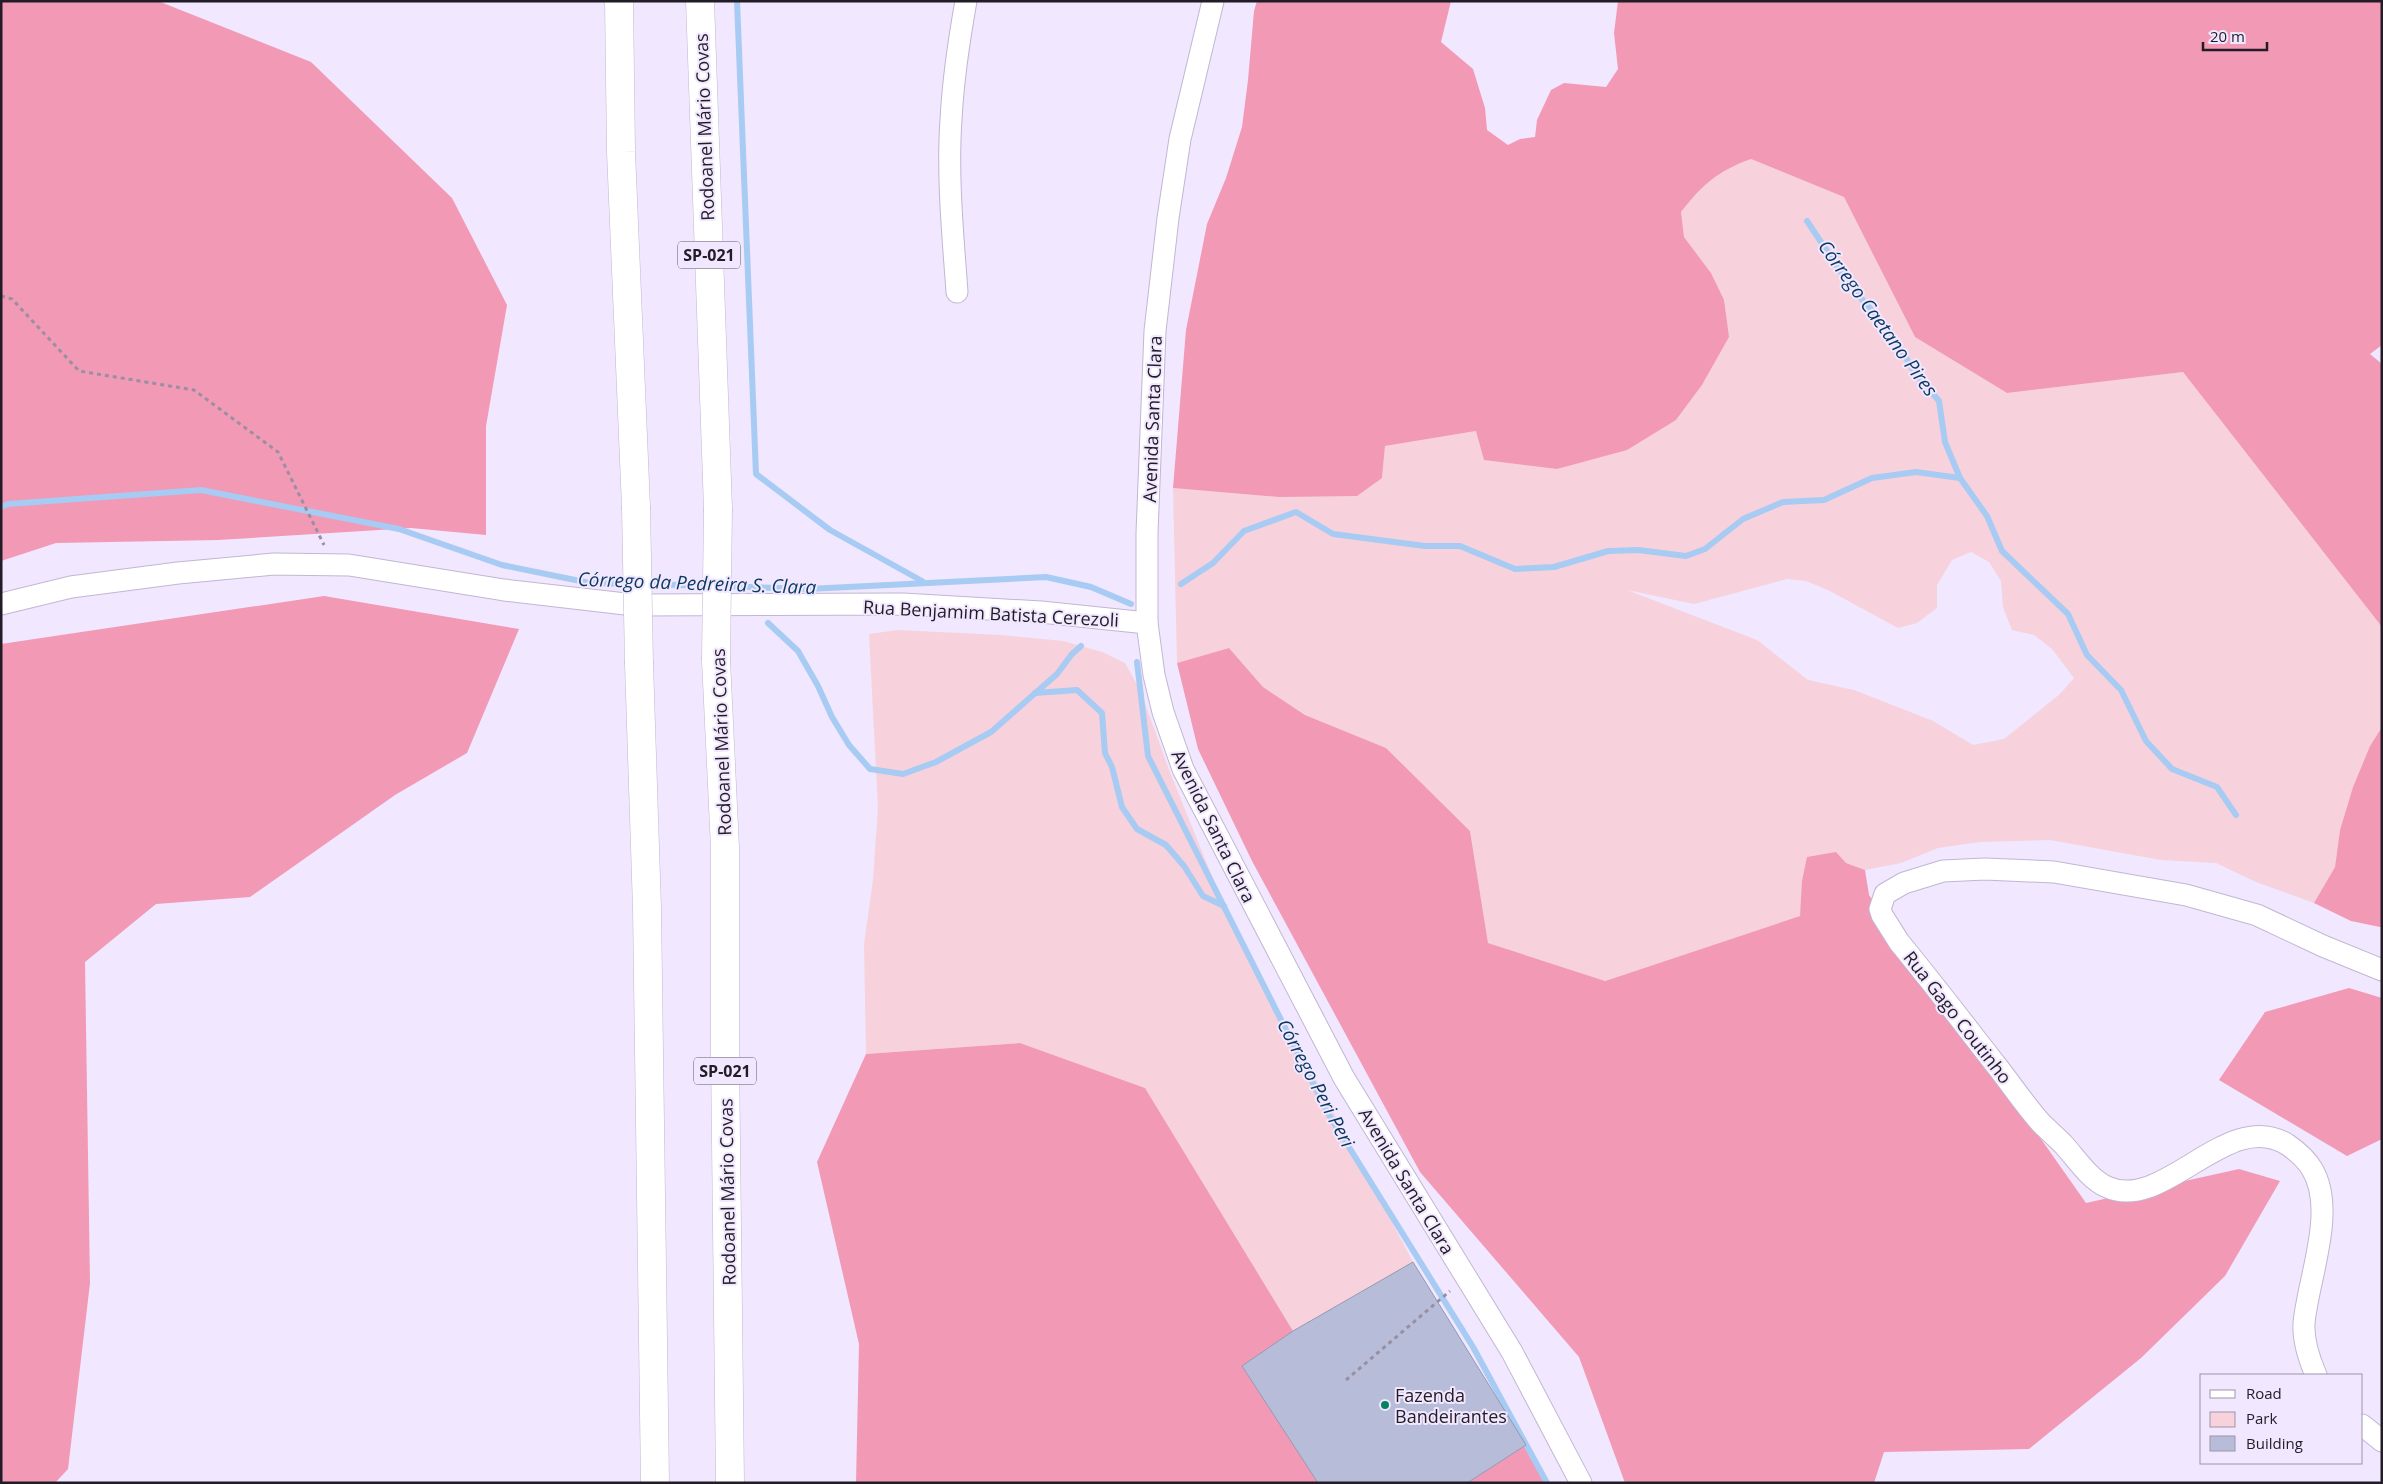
<svg xmlns="http://www.w3.org/2000/svg" width="2383" height="1484" font-family="'Open Sans',sans-serif">
  <rect width="100%" height="100%" fill="#f1e7fe"/>
  <g fill="#f7d2dc" fill-rule="evenodd">
    <path d="M1751 159 1844 197 1915 337 2007 393 2183 372 2382 627V727L2370 746 2353 787 2340 830 2335 867 2314 903 2256 882 2216 863 2161 860 2050 840 1980 842 1938 848 1901 863 1865 870 1846 863 1803 898 1800 916 1604 981 1488 943 1470 831 1386 748 1305 715 1263 687 1229 648 1177 663 1173 488 1279 497 1382 478 1385 446 1477 431 1484 460 1557 469 1676 420 1702 385 1729 337 1711 273 1684 237 1681 212C1704 183 1716 173 1751 159ZM1971 552 1989 562 2001 581 2003 607 2012 630 2034 635 2052 649 2074 678 2060 694 2004 739 1973 745 1933 721 1854 690 1808 680 1757 640 1627 590 1694 604 1787 579 1806 581 1828 590 1898 628 1917 623 1937 608V585L1952 560Z"/>
    <polygon points="898,630 1001,635 1063,641 1102,652 1125,663 1140,690 1171,775 1224,906 1413,1262 1293,1331 1145,1088 1020,1043 866,1054 864,944 873,880 878,808 869,634"/>
  </g>
  <g fill="#f299b5">
    <polygon points="1,1 158,1 311,62 452,198 507,305 486,426 486,535 411,528 218,540 56,543 1,561"/>
    <path d="M1257 1H1451L1441 42 1473 69 1485 108 1487 130 1508 145 1520 139 1535 137 1537 120 1551 90 1564 83 1606 87 1618 69 1614 33 1618 1H2382V345L2370 354 2382 364V627L2183 372 2007 393 1915 337 1844 197 1751 159C1718 171 1703 184 1681 212L1684 237 1711 273 1724 300 1729 337 1702 385 1676 420 1627 450 1557 469 1484 460 1476 431 1385 446 1382 478 1357 496 1279 497 1173 488 1186 330 1207 224 1226 178 1242 127 1248 80 1254 11Z"/>
    <polygon points="324,596 519,629 467,753 395,795 250,897 156,904 85,962 90,1283 68,1469 55,1483 1,1483 1,644"/>
    <polygon points="1229,648 1263,687 1305,715 1386,748 1470,831 1488,943 1605,981 1800,916 1802,881 1807,857 1836,852 1846,863 1865,870 1869,895 2086,1203 2239,1169 2280,1181 2225,1276 2141,1358 2029,1449 1884,1452 1874,1483 1625,1483 1579,1357 1420,1172 1252,861 1198,749 1177,663"/>
    <polygon points="2382,727 2382,926 2380,927 2351,921 2314,903 2335,867 2340,830 2353,787 2370,746"/>
    <polygon points="2349,988 2382,998 2382,1139 2347,1156 2219,1080 2265,1012"/>
    <polygon points="1020,1043 1145,1088 1293,1331 1242,1366 1318,1483 856,1483 859,1344 817,1162 866,1054"/>
    <polygon points="1526,1445 1547,1483 1467,1483"/>
  </g>
  <g fill="none" stroke-linecap="round" stroke-linejoin="round">
    <g stroke="#a7cbf2" stroke-width="6">
      <polyline points="737,1 756,474 830,530 922,581"/>
      <polyline points="1807,221 1851,287 1890,331 1915,373 1939,401 1945,442 1960,478 1987,516 2002,551 2068,614 2087,655 2121,690 2146,741 2172,769 2217,787 2236,815"/>
      <polyline points="1,507 8,504 201,490 399,529 502,565 590,583 632,584"/>
      <polyline points="645,584 710,586"/>
      <polyline points="1181,584 1213,563 1244,531 1296,512 1333,534 1425,546 1460,546 1515,569 1554,567 1608,551 1638,550 1686,556 1705,549 1743,519 1783,502 1824,500 1872,478 1916,472 1960,478"/>
      <polyline points="722,586 808,589 1046,577 1091,587 1131,604"/>
      <polyline points="768,623 798,651 818,686 832,717 849,745 870,769 903,774 936,762 991,732 1057,674 1072,654 1081,646"/>
      <polyline points="1137,662 1148,756 1329,1115 1473,1347 1547,1483"/>
      <polyline points="1035,693 1077,690 1102,713 1105,753 1112,767 1122,807 1137,829 1166,845 1184,866 1203,896 1224,906"/>
    </g>
  </g>
  <polygon fill="#b7bcd9" stroke="#9398b4" points="1413,1262 1526,1445 1467,1483 1318,1483 1242,1366 1293,1331"/>
  <g fill="none" stroke-linecap="round" stroke-linejoin="round">
    <defs>
      <g id="minor">
        <polyline points="1213,1 1180,139 1168,218 1155,331 1147,533 1147,623 1154,675 1163,712 1183,769 1344,1078 1512,1352 1581,1483"/>
        <path d="M957 292C953 236 947 176 951 120 953 80 959 40 966 1"/>
        <polyline points="1,604 71,587 178,573 274,564 349,565 504,590 634,605 903,604 1041,612 1147,623"/>
        <path d="M2316 1375C2309 1359 2303 1341 2304 1323 2308 1279 2337 1210 2312 1169 2306 1159 2298 1152 2288 1145 2228 1106 2165 1213 2107 1187 2089 1179 2076 1158 2063 1144 2056 1137 2048 1130 2041 1123 2025 1105 2011 1084 1996 1065 1964 1024 1932 982 1899 942L1882 915 1880 909 1885 894 1904 883 1943 871 1985 869 2054 872 2186 895 2257 915 2323 946 2382 970"/>
        <polyline points="2362,1425 2382,1441"/>
      </g>
      <g id="highway">
        <polyline points="619,1 621,152 636,507"/>
        <polyline points="700,1 718,509"/>
        <polyline points="716,660 725,848 725,1056 730,1483"/>
        <polyline points="639,664 647,908 655,1483"/>
      </g>
    </defs>
    <use href="#minor" stroke="#c2b6d2" stroke-width="23"/>
    <use href="#highway" stroke="#c2b6d2" stroke-width="29"/>
    <g stroke="#9890a1" stroke-width="3" stroke-dasharray="4 4" stroke-linecap="butt">
      <polyline points="1,296 12,299 79,371 194,390 278,452 324,545"/>
      <polyline points="1346,1380 1450,1291"/>
    </g>
    <use href="#minor" stroke="#fff" stroke-width="21"/>
    <use href="#highway" stroke="#fff" stroke-width="28"/>
    <defs>
      <g id="highway-bridge">
        <polyline points="636,507 639,664"/>
        <polyline points="716,660 718,509"/>
      </g>
    </defs>
    <use href="#highway-bridge" stroke="#c2b6d2" stroke-width="29" stroke-linecap="butt"/>
    <use href="#highway-bridge" stroke="#fff" stroke-width="28"/>
  </g>
  <circle fill="#068262" stroke="#f1e7fe" stroke-width="2" cx="1385" cy="1405" r="5"/>
  <g text-anchor="middle" dominant-baseline="central" stroke-width="4" stroke-linejoin="round" paint-order="stroke">
    <g fill="#f1e7fe" stroke="#5f5967" stroke-width="1">
      <rect x="678" y="241.5" width="62" height="27" rx="4"/>
      <rect x="694" y="1057.5" width="62" height="27" rx="4"/>
    </g>
    <g font-size="16" font-weight="bold" fill="#211c26">
      <text x="709" y="255">SP-021</text>
      <text x="725" y="1071">SP-021</text>
    </g>
    <g font-size="18" fill="#211c26" stroke="#f1e7fe">
      <text transform="translate(704 127) rotate(-92)">Rodoanel Mário Covas</text>
      <text transform="translate(1152 419) rotate(-88)">Avenida Santa Clara</text>
      <text transform="translate(991 613) rotate(3)">Rua Benjamim Batista Cerezoli</text>
      <text transform="translate(721 742) rotate(-92)">Rodoanel Mário Covas</text>
      <text transform="translate(1214 826) rotate(64)">Avenida Santa Clara</text>
      <text transform="translate(1958 1017) rotate(52)">Rua Gago Coutinho</text>
      <text transform="translate(1407 1181) rotate(59)">Avenida Santa Clara</text>
      <text transform="translate(727 1192) rotate(-91)">Rodoanel Mário Covas</text>
    </g>
    <g font-size="18" fill="#211c26" stroke="#f1e7fe" text-anchor="start">
      <text x="1395" y="1395">Fazenda<tspan x="1395" dy="21">Bandeirantes</tspan></text>
    </g>
    <g font-size="19" font-style="italic" fill="#08375f" stroke="#f1e7fe">
      <text transform="translate(1878 318) rotate(54)">Córrego Caetano Pires</text>
      <text transform="translate(697 583) rotate(2)">Córrego da Pedreira S. Clara</text>
      <text transform="translate(1316 1083) rotate(62)">Córrego Peri Peri</text>
    </g>
  </g>
  <rect width="2383" height="1484" fill="none" stroke="#211c26" stroke-width="5"/>
  <rect x="2200" y="1374" width="162" height="90" fill="#f1e7fe" stroke="#9e96a8"/>
  <rect x="2210" y="1390" width="25" height="8" fill="#ffffff" stroke="#9e96a8"/>
  <text x="2246" y="1399" font-size="15" fill="#211c26">Road</text>
  <rect x="2210" y="1412" width="25" height="15" fill="#f7d2dc" stroke="#9e96a8"/>
  <text x="2246" y="1424" font-size="15" fill="#211c26">Park</text>
  <rect x="2210" y="1436" width="25" height="15" fill="#b7bcd9" stroke="#9e96a8"/>
  <text x="2246" y="1449" font-size="15" fill="#211c26">Building</text>
  <path d="M2203 42v8h64v-8" fill="none" stroke="#211c26" stroke-width="2.5"/>
  <text x="2210" y="42" font-size="15" fill="#211c26" stroke="#f1e7fe" stroke-width="4" paint-order="stroke">20 m</text>
</svg>
